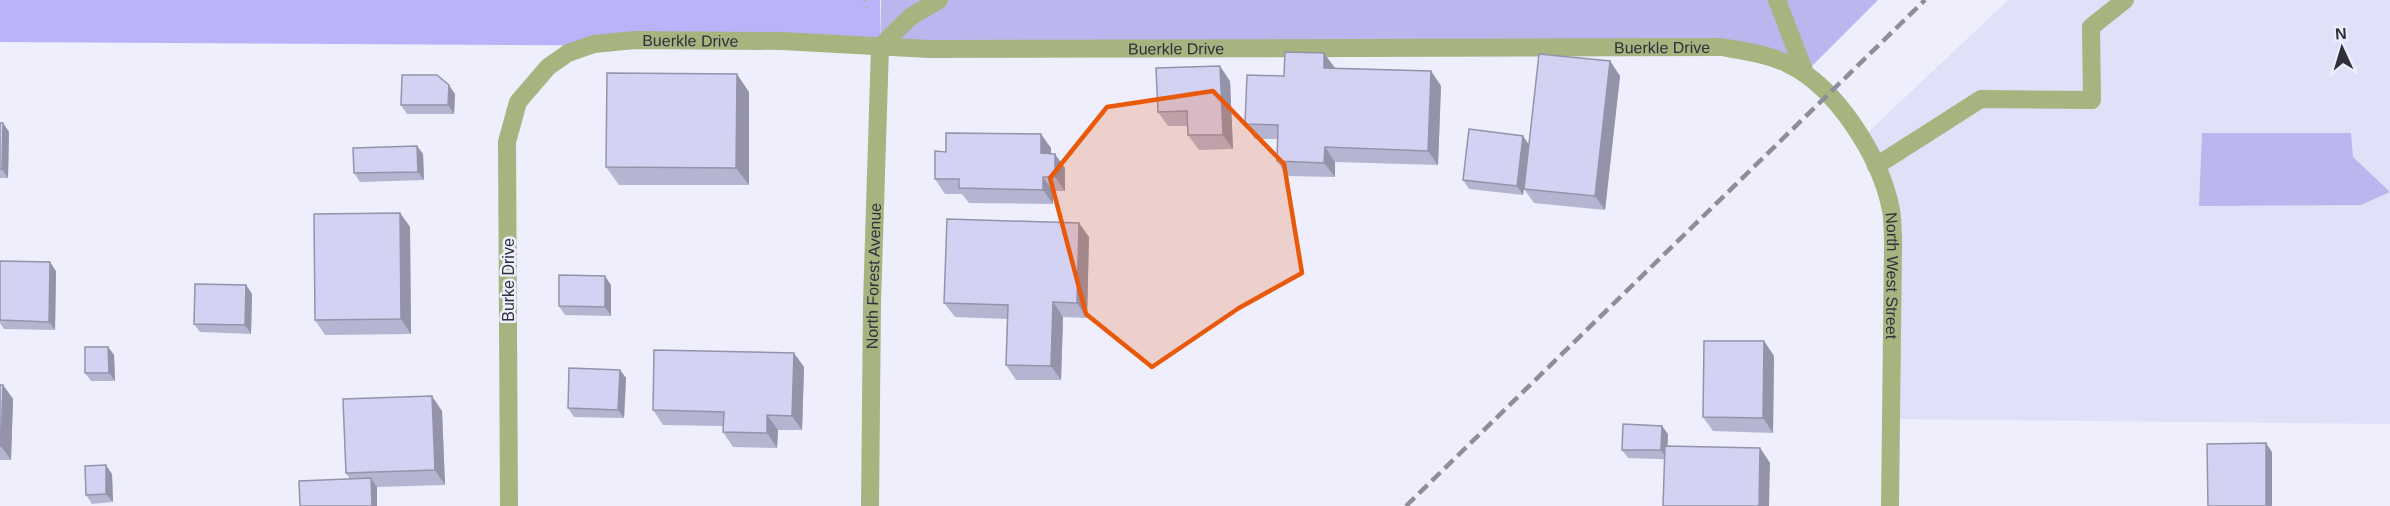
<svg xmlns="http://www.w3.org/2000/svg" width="2390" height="506" font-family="Helvetica,sans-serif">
  <rect width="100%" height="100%" fill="#efeefc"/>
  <polygon fill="#e1e0f9" points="2008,0 2390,0 2390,424 1891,419 1893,247 1862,138"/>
  <g fill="#bbb6ee">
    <polygon points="881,0 1878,0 1805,73 1721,47 880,47"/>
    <polygon points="2202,133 2351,133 2353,157 2390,192 2361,205 2199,206"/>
  </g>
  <polygon fill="#bab3fa" points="0,0 880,0 880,47 0,42"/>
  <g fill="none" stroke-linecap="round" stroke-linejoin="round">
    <polyline stroke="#b1b0be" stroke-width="4" stroke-dasharray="1.5 4.5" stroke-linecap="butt" points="865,0 868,11"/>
    <g stroke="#a6b480" stroke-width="18">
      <polyline points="1777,0 1805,73"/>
      <polyline points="880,47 910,17 939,0"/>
      <polyline points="1876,166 1981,99 2092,100 2091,27 2125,0"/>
    </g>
    <g stroke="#a6b480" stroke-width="18">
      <path id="s1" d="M509 506 507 142 518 102 548 67 568 53 594 44 635 40 782 41 929 49 1721 47C1743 51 1768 54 1788 64 1837 87 1881 158 1891 210 1893 222 1893 235 1893 247L1890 506"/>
      <path id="s2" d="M870 506 872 303 880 47"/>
    </g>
    <polyline stroke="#8e8d9b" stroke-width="4.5" stroke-dasharray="12 6" stroke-linecap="butt" points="1406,506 1925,0"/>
  </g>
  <g fill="#b6b5d1">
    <polygon points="1610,61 1620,76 1605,210 1534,203 1524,189 1529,148 1523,195 1469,189 1463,180 1523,136 1529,145"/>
    <polygon points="1335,68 1431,71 1441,86 1438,165 1335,162 1335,177 1287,176 1277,161 1277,139 1255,139 1245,124 1284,76"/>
    <polygon points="1230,81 1233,149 1199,150 1188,135 1188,126 1168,126 1158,112"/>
    <polygon points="749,92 749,185 619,185 606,167"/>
    <polygon points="455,94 454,114 407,114 401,105"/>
    <polygon points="0,123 3,123 9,132 8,178 0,178"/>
    <polygon points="417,146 423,154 424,180 360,182 354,173"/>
    <polygon points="1051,148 1051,154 1065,168 1065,191 1053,191 1053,204 969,203 962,194 945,194 935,179 946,152"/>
    <polygon points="400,213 410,227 411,334 325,335 315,320"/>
    <polygon points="1089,237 1087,318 1063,317 1061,380 1016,380 1006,365 1007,319 955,317 944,303"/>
    <polygon points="0,261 56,271 55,330 4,329 0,323"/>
    <polygon points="246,285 252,294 251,334 200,332 194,324"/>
    <polygon points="611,285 611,316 565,315 559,306"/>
    <polygon points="1764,341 1774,356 1773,433 1713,431 1703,417"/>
    <polygon points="108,347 114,355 115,381 91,381 85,373"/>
    <polygon points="804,367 802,430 778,430 777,448 733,447 723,432 723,426 663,425 653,410"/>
    <polygon points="620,370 626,378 624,418 574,417 568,408"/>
    <polygon points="0,385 3,385 13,399 11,460 0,460"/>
    <polygon points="442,411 445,485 377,487 350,479 346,473"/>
    <polygon points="1668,434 1667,446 1760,448 1770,463 1628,458 1622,450"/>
    <polygon points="112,474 113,502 92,504 86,495"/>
  </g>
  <g fill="#9493aa">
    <polygon points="1324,53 1335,68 1334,83 1324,68"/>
    <polygon points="1610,61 1620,76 1605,210 1595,196"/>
    <polygon points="1220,66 1230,81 1233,149 1223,135"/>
    <polygon points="1431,71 1441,86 1438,165 1428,151"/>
    <polygon points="737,74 749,92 749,185 736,168"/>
    <polygon points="449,85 455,94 454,114 448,105"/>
    <polygon points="3,123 9,132 8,178 2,169"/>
    <polygon points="1041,134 1051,148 1051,168 1041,153"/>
    <polygon points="1523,136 1529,145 1523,195 1517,186"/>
    <polygon points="417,146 423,154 424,180 418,172"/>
    <polygon points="1325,147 1335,162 1335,177 1324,163"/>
    <polygon points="1055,154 1065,168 1065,191 1055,177"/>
    <polygon points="1043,177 1053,191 1053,204 1043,190"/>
    <polygon points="400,213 410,227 411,334 401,319"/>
    <polygon points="1079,223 1089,237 1087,318 1077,303"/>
    <polygon points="50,262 56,271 55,330 49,322"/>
    <polygon points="605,276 611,285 611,316 605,307"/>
    <polygon points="246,285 252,294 251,334 245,325"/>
    <polygon points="1053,302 1063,317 1061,380 1051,366"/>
    <polygon points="1764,341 1774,356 1773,433 1763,418"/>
    <polygon points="108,347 114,355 115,381 109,373"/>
    <polygon points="794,353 804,367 802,430 792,416"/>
    <polygon points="620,370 626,378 624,418 618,410"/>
    <polygon points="3,385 13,399 11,460 1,446"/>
    <polygon points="432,396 442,411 445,485 435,470"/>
    <polygon points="767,415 778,430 777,448 767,433"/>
    <polygon points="1662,426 1668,434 1667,459 1661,450"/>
    <polygon points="2266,443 2272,452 2272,506 2266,506"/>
    <polygon points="1760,448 1770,463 1769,506 1759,506"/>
    <polygon points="106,465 112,474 113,502 106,494"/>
    <polygon points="371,478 377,487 377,506 372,506"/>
  </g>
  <g fill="#d4d2f3" stroke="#9493aa" stroke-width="1.5">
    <polygon points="1285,52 1324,53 1324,68 1431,71 1428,151 1325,147 1324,163 1277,161 1278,125 1245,124 1247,75 1284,76"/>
    <polygon points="1539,54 1610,61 1595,196 1524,189"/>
    <polygon points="1220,66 1223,135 1188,135 1187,111 1158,112 1156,68"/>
    <polygon points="607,73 737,74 736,168 606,167"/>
    <polygon points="402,75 437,75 449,85 448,105 401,105"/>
    <polygon points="0,123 3,123 2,169 0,169"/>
    <polygon points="1469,129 1523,136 1517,186 1463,180"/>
    <polygon points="946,133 1041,134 1041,153 1055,154 1055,177 1043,177 1043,190 959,188 959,179 935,179 935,151 946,152"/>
    <polygon points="417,146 418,172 354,173 353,148"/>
    <polygon points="400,213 401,319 315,320 314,214"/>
    <polygon points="947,219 1079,223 1077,303 1053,302 1051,366 1006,365 1008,305 944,303"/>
    <polygon points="0,261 50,262 49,322 0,320"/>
    <polygon points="559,275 605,276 605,307 559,306"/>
    <polygon points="195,284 246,285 245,325 194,324"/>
    <polygon points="1704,341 1764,341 1763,418 1703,417"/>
    <polygon points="85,347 108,347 109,373 85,373"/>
    <polygon points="654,350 794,353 792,416 767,415 767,433 723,432 724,412 653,410"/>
    <polygon points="569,368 620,370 618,410 568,408"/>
    <polygon points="0,385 3,385 1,446 0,446"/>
    <polygon points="432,396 435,470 346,473 343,399"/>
    <polygon points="1623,424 1662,426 1661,450 1622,450"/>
    <polygon points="2266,443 2266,506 2208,506 2207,444"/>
    <polygon points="1665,446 1760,448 1759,506 1663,506"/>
    <polygon points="106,465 106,494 86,495 85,466"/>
    <polygon points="371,478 372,506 300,506 299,481"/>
  </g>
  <path fill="#e8590c" fill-opacity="0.2" stroke="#e8590c" stroke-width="4.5" stroke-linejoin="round" d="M1213 91 1284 164 1302 273 1239 308 1152 367 1086 314 1050 178 1107 107Z"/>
  <g text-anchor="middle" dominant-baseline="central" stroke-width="5" stroke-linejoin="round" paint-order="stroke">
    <g font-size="16" fill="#302f3c" stroke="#efeefc">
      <text stroke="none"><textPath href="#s1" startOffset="600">Buerkle Drive</textPath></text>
      <text stroke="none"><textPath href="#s1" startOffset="1572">Buerkle Drive</textPath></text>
      <text stroke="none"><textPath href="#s1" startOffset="1086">Buerkle Drive</textPath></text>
      <text stroke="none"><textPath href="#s2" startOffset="230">North Forest Avenue</textPath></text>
      <text stroke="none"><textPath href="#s1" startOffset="1950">North West Street</textPath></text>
      <text transform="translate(508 280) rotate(-90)">Burke Drive</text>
    </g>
  </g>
  <g transform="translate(2342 48) rotate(356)" stroke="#efeefc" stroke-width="4.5" paint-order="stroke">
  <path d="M0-4.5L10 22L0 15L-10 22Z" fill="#302f3c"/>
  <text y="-9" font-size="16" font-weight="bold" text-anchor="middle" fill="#302f3c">N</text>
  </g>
</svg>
